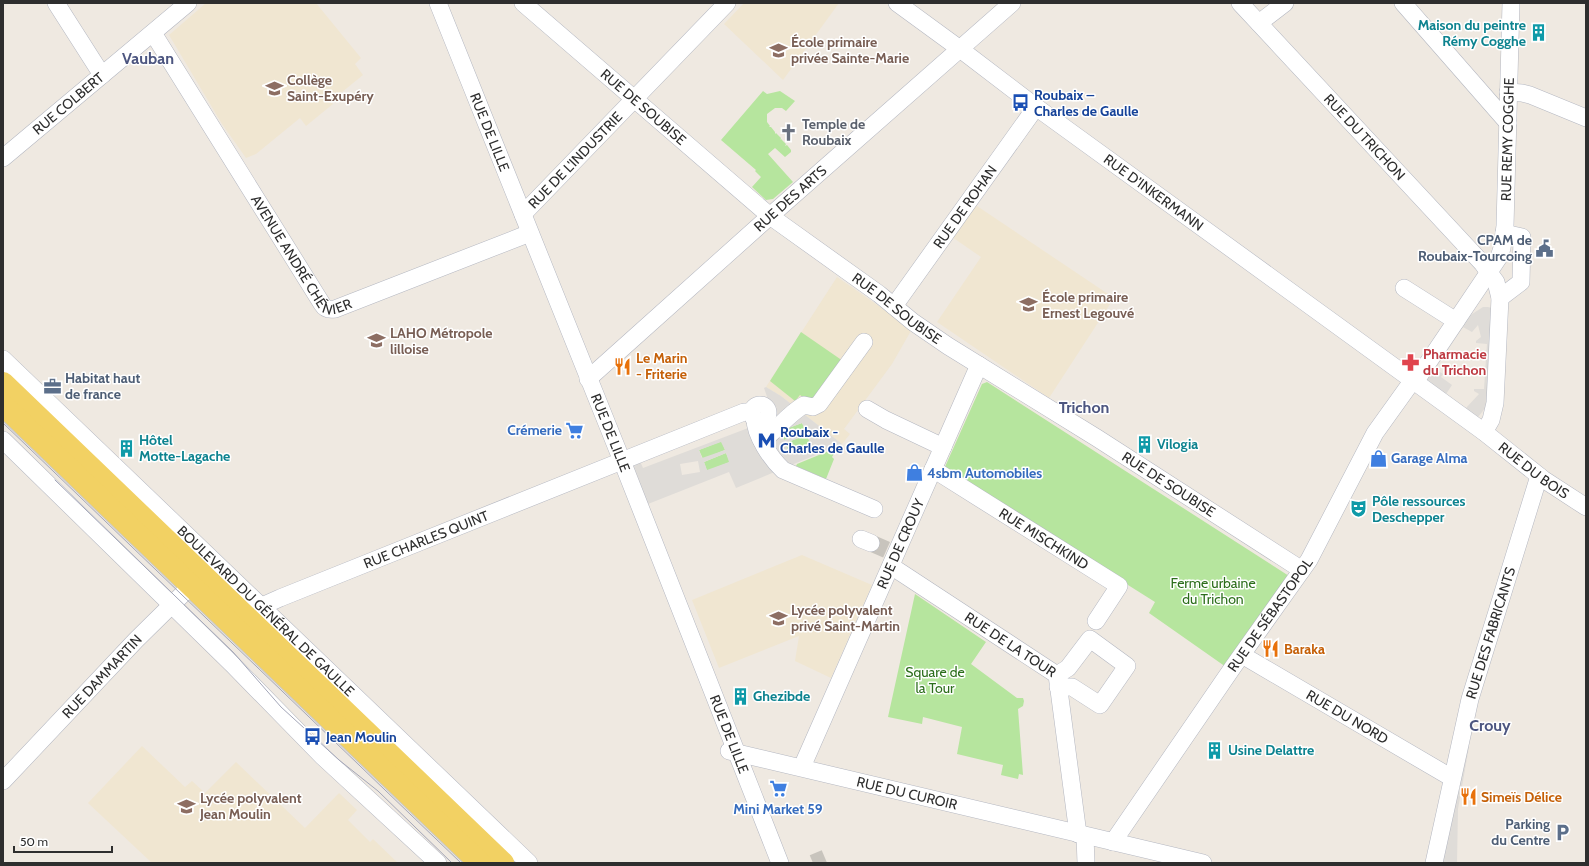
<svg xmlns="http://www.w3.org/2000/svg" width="1589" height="866" font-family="Cabin,sans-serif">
  <rect width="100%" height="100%" fill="#efe9e1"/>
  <g fill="#f0e6d1">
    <polygon points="206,3 316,3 361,58 355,64 363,75 331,101 333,104 306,126 300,118 256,154 246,158 222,124 169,35"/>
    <polygon points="744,3 839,3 783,80 724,24"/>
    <polygon points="974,204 1114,298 1049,398 937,322 981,257 952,237"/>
    <polygon points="837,277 912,329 892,364 844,429 850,434 842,444 781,396 766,387"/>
    <polygon points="802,555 872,585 831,678 795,661 799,636 719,668 692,600"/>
    <polygon points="142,746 185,787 192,781 205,793 236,762 305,828 339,793 357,810 348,820 370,842 373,839 398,863 152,863 88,803"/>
  </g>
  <g fill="#b6e59e">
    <polygon points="763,91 767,94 780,91 795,101 786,111 782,108 775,108 767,114 767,122 770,126 769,127 771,127 775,132 775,134 776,133 781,138 780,140 781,139 786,144 785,146 787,145 791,150 791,152 785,157 775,148 768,154 793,182 773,199 766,200 752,187 761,177 755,171 756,170 721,140"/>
    <polygon points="801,332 843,361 813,404 800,395 795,401 770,381"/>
    <polygon points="987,382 1289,576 1226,667 1149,613 1155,602 944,469 982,384"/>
    <polygon points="802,423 806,431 784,440 780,431"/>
    <polygon points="807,435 810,443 788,452 785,443"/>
    <polygon points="722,441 725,450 703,459 699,450"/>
    <polygon points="836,448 837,449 832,457 834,459 826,479 796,466 797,464"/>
    <polygon points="726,453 730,462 707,471 704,462"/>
    <polygon points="915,594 986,642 971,664 1017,698 1023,698 1024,701 1023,706 1018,709 1023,775 1019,774 1018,779 1001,775 1003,765 957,754 962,727 923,717 922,724 888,717"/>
  </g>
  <g fill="#dfdcd8" fill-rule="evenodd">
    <path d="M1483 307H1488L1492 308 1487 406 1478 417 1427 380V378L1466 318ZM1478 325 1481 337 1476 341V343L1487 344 1484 389H1474V391L1479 394 1466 408 1446 394 1452 385 1441 377 1443 374 1435 369 1463 327 1472 332Z"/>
    <path d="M766 387 781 396 842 444 736 488 729 472 648 504 628 464 639 459 643 468 772 419 774 417 764 388ZM802 423 806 431 784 440 781 431ZM807 435 810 443 789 452 785 443ZM721 442 725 450 702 458 699 450ZM726 453 729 462 707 470 704 462ZM698 461 700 472 682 475 680 464Z"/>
    <polygon points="1460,745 1469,747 1458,809 1457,863 1429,863"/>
  </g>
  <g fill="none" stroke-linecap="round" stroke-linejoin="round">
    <g stroke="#c8c4bd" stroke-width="17" stroke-dasharray="17 8" stroke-linecap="butt">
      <polyline points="871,543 887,550"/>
      <polyline points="813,863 825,858"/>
    </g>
    <defs>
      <g id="minor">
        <polyline points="56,3 102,75"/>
        <path id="s1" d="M438 3 622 461 780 863"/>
        <path id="s2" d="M523 3 770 216 879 294 913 322 948 346 1097 438 1302 570"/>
        <path id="s3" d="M897 3 960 49 1036 107 1484 432 1543 479 1586 507"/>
        <path id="s4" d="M1240 3 1482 263 1496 282 1500 298 1495 403 1491 420 1484 432"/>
        <polyline points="1403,3 1508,123"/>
        <polyline points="1259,23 1285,3"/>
        <path id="s5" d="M153 33 322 304C325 309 329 310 335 309L530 233"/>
        <polyline points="1508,92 1522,93 1530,95 1586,118"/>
        <path id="s6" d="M3 158 188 3"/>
        <path id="s7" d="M523 214 727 3"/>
        <polyline points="1404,288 1456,321"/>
        <polyline points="1500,298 1521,282 1522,237 1504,233"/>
        <path id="s8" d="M894 306 1036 107"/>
        <path id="s9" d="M3 359 529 863"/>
        <path id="s10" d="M588 379 770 216 1012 3"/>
        <path id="s11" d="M1415 382 1499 257 1502 248 1505 226 1511 3"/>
        <circle cx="760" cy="413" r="8"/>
        <polyline points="867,409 886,420 943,447"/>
        <path d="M755 419C755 435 771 459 783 470L874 509"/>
        <polyline points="3,440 233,665 323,757 438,863"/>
        <path d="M762 441C777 430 788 414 804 405L813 407 819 404 864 342"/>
        <path id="s12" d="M933 469 1119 586 1096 621"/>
        <polyline points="861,539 871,543"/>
        <path id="s13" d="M891 566 1057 675 1078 834"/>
        <path id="s14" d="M254 612 262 606 280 598 744 412H752"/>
        <path id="s15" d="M1242 655 1452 778"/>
        <polyline points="1057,675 1068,668 1090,639 1127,666 1100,705 1072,687 1058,687"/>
        <path id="s16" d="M729 751 1203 863"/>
        <path id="s17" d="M802 767 979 365"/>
        <path id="s18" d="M3 781 136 640 199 578"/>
        <polyline points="1085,836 1086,863"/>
        <path id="s19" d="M1113 842 1233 667 1309 560 1375 433 1413 380"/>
        <path id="s20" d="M1434 863 1470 699 1539 476"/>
      </g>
      <g id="major">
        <polyline points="3,383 503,863"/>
        <polyline points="3,405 480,863"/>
      </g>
    </defs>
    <use href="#minor" stroke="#b4b7c1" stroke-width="18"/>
    <use href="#major" stroke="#c9c9c9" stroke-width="24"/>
    <use href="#minor" stroke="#fff" stroke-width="17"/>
    <use href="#major" stroke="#f2d163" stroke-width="22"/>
    <g stroke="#a3a6b8" stroke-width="1">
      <polyline points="3,423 461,863"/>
      <polyline points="55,480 233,652 281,707 339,760 378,791 452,863"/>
    </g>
  </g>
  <defs>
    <symbol id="building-bare" viewBox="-9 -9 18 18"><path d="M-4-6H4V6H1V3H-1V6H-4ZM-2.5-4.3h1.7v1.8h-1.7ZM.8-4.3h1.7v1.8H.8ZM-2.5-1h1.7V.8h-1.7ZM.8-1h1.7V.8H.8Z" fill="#0f9aa8" stroke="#fff" stroke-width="2.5" paint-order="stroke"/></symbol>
    <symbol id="school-bare" viewBox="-9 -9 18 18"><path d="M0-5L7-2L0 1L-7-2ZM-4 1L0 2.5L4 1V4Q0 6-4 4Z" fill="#8d6e63" stroke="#fff" stroke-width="2.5" paint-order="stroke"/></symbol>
    <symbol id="bus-bare" viewBox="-9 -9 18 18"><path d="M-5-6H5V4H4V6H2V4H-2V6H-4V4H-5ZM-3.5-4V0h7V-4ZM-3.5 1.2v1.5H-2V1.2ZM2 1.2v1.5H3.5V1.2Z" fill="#1a4fb4" stroke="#fff" stroke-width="2.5" paint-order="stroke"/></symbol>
    <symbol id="church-bare" viewBox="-9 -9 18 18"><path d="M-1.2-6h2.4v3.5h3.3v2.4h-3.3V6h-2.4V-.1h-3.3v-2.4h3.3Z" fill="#6b7280" stroke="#fff" stroke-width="2.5" paint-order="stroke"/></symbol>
    <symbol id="civic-bare" viewBox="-9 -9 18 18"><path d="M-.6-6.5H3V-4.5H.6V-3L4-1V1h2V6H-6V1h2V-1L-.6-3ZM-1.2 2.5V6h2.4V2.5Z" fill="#5c6f8a" stroke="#fff" stroke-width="2.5" paint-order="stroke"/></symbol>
    <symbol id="university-bare" viewBox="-9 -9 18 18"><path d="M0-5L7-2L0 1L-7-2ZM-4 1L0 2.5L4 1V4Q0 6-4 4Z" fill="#8d6e63" stroke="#fff" stroke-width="2.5" paint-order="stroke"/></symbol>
    <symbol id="pharmacy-bare" viewBox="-9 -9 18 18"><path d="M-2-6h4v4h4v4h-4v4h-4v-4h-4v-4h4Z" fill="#e0444e" stroke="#fff" stroke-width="2.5" paint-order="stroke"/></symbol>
    <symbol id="restaurant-bare" viewBox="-9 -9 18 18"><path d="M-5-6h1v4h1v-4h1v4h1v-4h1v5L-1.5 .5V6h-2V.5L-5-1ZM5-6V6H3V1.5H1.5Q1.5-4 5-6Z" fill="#e8710a" stroke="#fff" stroke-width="2.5" paint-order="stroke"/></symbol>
    <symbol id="office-bare" viewBox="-9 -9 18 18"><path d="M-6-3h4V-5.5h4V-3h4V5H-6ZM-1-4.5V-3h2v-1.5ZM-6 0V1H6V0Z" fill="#5c6f8a" stroke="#fff" stroke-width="2.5" paint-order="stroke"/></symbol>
    <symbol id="supermarket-bare" viewBox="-9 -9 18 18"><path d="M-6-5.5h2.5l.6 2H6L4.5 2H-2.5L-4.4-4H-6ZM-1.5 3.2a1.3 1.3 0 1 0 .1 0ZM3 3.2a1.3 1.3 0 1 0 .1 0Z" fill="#3f7fe0" stroke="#fff" stroke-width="2.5" paint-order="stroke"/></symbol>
    <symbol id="metro-bare" viewBox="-9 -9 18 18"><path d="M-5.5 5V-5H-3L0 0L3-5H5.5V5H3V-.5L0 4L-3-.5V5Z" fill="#1a4fb4" stroke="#fff" stroke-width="2.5" paint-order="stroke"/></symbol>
    <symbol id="shop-bare" viewBox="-9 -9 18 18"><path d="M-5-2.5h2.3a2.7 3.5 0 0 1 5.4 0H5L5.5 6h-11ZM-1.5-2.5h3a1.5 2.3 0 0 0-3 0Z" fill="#3f7fe0" stroke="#fff" stroke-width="2.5" paint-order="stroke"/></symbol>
    <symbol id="theatre-bare" viewBox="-9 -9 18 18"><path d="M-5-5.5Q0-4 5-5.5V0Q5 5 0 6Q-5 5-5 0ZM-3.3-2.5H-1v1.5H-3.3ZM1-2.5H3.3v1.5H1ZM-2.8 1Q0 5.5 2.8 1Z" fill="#0f9aa8" stroke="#fff" stroke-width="2.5" paint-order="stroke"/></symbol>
    <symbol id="parking-bare" viewBox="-9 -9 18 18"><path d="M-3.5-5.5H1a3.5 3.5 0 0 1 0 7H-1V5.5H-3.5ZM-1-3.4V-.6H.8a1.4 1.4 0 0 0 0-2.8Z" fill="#5c6f8a" stroke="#fff" stroke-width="2.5" paint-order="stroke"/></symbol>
  </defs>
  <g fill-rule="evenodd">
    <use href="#building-bare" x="1526" y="20" width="25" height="25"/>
    <use href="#school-bare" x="766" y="38" width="25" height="25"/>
    <use href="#school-bare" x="262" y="76" width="25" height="25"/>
    <use href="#bus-bare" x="1008" y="90" width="25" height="25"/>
    <use href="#church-bare" x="776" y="120" width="25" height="25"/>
    <use href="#civic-bare" x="1532" y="236" width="25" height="25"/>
    <use href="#school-bare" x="1016" y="292" width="25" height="25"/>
    <use href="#university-bare" x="364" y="328" width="25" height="25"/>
    <use href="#pharmacy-bare" x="1398" y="350" width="25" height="25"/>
    <use href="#restaurant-bare" x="610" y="354" width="25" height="25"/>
    <use href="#office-bare" x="40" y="374" width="25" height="25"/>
    <use href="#supermarket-bare" x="562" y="418" width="25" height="25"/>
    <use href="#metro-bare" x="754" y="428" width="25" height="25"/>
    <use href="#building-bare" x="1132" y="432" width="25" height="25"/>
    <use href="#building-bare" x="114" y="436" width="25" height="25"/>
    <use href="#shop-bare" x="1366" y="446" width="25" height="25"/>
    <use href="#shop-bare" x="902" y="460" width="25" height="25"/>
    <use href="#theatre-bare" x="1346" y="496" width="25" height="25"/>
    <use href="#school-bare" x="766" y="606" width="25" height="25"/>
    <use href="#restaurant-bare" x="1258" y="636" width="25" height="25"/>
    <use href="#building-bare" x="728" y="684" width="25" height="25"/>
    <use href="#bus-bare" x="300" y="724" width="25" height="25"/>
    <use href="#building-bare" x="1202" y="738" width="25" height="25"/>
    <use href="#supermarket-bare" x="766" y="776" width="25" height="25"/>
    <use href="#restaurant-bare" x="1456" y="784" width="25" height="25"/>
    <use href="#school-bare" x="174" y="794" width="25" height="25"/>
    <use href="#parking-bare" x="1550" y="820" width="25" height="25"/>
  </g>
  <g text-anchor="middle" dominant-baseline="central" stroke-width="3" stroke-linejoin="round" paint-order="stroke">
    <g font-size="14" font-weight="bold" fill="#0d838f" stroke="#fff" text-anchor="start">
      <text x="1526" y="25" text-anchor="end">Maison du peintre<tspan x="1526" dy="16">Rémy Cogghe</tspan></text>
      <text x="139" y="440">Hôtel<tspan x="139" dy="16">Motte-Lagache</tspan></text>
      <text x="1157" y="444">Vilogia</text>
      <text x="1372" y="501">Pôle ressources<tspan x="1372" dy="16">Deschepper</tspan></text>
      <text x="753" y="696">Ghezibde</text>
      <text x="1228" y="750">Usine Delattre</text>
    </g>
    <g font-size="14" font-weight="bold" fill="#785e54" stroke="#fff" text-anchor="start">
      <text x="791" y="42">École primaire<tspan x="791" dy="16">privée Sainte-Marie</tspan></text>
      <text x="287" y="80">Collège<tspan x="287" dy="16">Saint-Exupéry</tspan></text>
      <text x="1042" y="297">École primaire<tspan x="1042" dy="16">Ernest Legouvé</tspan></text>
      <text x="390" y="333">LAHO Métropole<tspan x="390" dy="16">lilloise</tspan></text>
      <text x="791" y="610">Lycée polyvalent<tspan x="791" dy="16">privé Saint-Martin</tspan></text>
      <text x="200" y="798">Lycée polyvalent<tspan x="200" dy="16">Jean Moulin</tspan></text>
    </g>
    <g font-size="14" font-weight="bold" fill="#164399" stroke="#fff" text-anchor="start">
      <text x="1034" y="95">Roubaix –<tspan x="1034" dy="16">Charles de Gaulle</tspan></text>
      <text x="780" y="432">Roubaix -<tspan x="780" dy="16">Charles de Gaulle</tspan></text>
      <text x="326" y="737">Jean Moulin</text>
    </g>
    <g font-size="14" fill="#2e2e2e" stroke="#fff">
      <text stroke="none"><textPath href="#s6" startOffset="85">RUE COLBERT</textPath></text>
      <text stroke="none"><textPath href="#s2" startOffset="159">RUE DE SOUBISE</textPath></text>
      <text stroke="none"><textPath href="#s1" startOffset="139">RUE DE LILLE</textPath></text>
      <text stroke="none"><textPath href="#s4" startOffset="183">RUE DU TRICHON</textPath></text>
      <text stroke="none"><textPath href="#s11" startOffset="269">RUE REMY COGGHE</textPath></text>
      <text stroke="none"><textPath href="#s7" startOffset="75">RUE DE L'INDUSTRIE</textPath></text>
      <text stroke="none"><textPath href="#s3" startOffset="319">RUE D'INKERMANN</textPath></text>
      <text stroke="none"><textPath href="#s10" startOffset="271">RUE DES ARTS</textPath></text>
      <text stroke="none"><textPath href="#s8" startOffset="122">RUE DE ROHAN</textPath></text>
      <text stroke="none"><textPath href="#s5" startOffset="272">AVENUE ANDRÉ CHÉNIER</textPath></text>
      <text stroke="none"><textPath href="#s2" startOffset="483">RUE DE SOUBISE</textPath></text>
      <text stroke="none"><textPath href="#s1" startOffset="463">RUE DE LILLE</textPath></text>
      <text stroke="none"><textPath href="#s3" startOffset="790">RUE DU BOIS</textPath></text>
      <text stroke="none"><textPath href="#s2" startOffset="807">RUE DE SOUBISE</textPath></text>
      <text stroke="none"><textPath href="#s12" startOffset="131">RUE MISCHKIND</textPath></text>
      <text stroke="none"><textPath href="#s14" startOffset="187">RUE CHARLES QUINT</textPath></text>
      <text stroke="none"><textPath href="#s17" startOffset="244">RUE DE CROUY</textPath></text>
      <text stroke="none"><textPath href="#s9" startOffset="364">BOULEVARD DU GÉNÉRAL DE GAULLE</textPath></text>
      <text stroke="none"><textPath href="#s19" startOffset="276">RUE DE SÉBASTOPOL</textPath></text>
      <text stroke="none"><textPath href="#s20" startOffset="237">RUE DES FABRICANTS</textPath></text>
      <text stroke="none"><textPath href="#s13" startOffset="143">RUE DE LA TOUR</textPath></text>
      <text stroke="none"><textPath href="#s18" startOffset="144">RUE DAMMARTIN</textPath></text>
      <text stroke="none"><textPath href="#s15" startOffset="122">RUE DU NORD</textPath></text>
      <text stroke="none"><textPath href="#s1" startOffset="787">RUE DE LILLE</textPath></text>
      <text stroke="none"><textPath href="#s16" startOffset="183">RUE DU CUROIR</textPath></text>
    </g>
    <g font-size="14" font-weight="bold" fill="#5b616d" stroke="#fff" text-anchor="start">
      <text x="802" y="124">Temple de<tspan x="802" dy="16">Roubaix</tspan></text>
    </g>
    <g font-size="14" font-weight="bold" fill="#4e5e75" stroke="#fff" text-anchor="end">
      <text x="1532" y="240">CPAM de<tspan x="1532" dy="16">Roubaix-Tourcoing</tspan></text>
      <text x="65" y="378" text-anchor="start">Habitat haut<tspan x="65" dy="16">de france</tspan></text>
      <text x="1550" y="824">Parking<tspan x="1550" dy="16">du Centre</tspan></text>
    </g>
    <g font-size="14" font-weight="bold" fill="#be3a42" stroke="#fff" text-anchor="start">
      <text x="1423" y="354">Pharmacie<tspan x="1423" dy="16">du Trichon</tspan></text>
    </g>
    <g font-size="14" font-weight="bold" fill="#c56008" stroke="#fff" text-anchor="start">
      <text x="636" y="358">Le Marin<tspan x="636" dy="16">- Friterie</tspan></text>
      <text x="1284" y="649">Baraka</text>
      <text x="1481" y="797">Simeïs Délice</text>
    </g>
    <g font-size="14" font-weight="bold" fill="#366cbe" stroke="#fff" text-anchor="start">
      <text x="562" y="430" text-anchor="end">Crémerie</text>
      <text x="1391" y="458">Garage Alma</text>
      <text x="927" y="473">4sbm Automobiles</text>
      <text x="778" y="809" text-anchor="middle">Mini Market 59</text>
    </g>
    <g font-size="14" fill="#2c6e1b" stroke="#fff">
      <text x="1213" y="583">Ferme urbaine<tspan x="1213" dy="16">du Trichon</tspan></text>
      <text x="935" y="672">Square de<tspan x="935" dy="16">la Tour</tspan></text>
    </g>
    <g font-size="16" font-weight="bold" fill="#4d5680" stroke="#fff">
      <text x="148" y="58">Vauban</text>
      <text x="1084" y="407">Trichon</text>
      <text x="1490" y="725">Crouy</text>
    </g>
  </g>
  <rect width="1589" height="866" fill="none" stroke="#2e2e2e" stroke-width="8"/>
  <path d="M14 846v6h98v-6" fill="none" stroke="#2e2e2e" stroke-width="2"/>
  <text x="20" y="846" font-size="12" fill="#2e2e2e" stroke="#ffffff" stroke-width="3" paint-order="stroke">50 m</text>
</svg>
